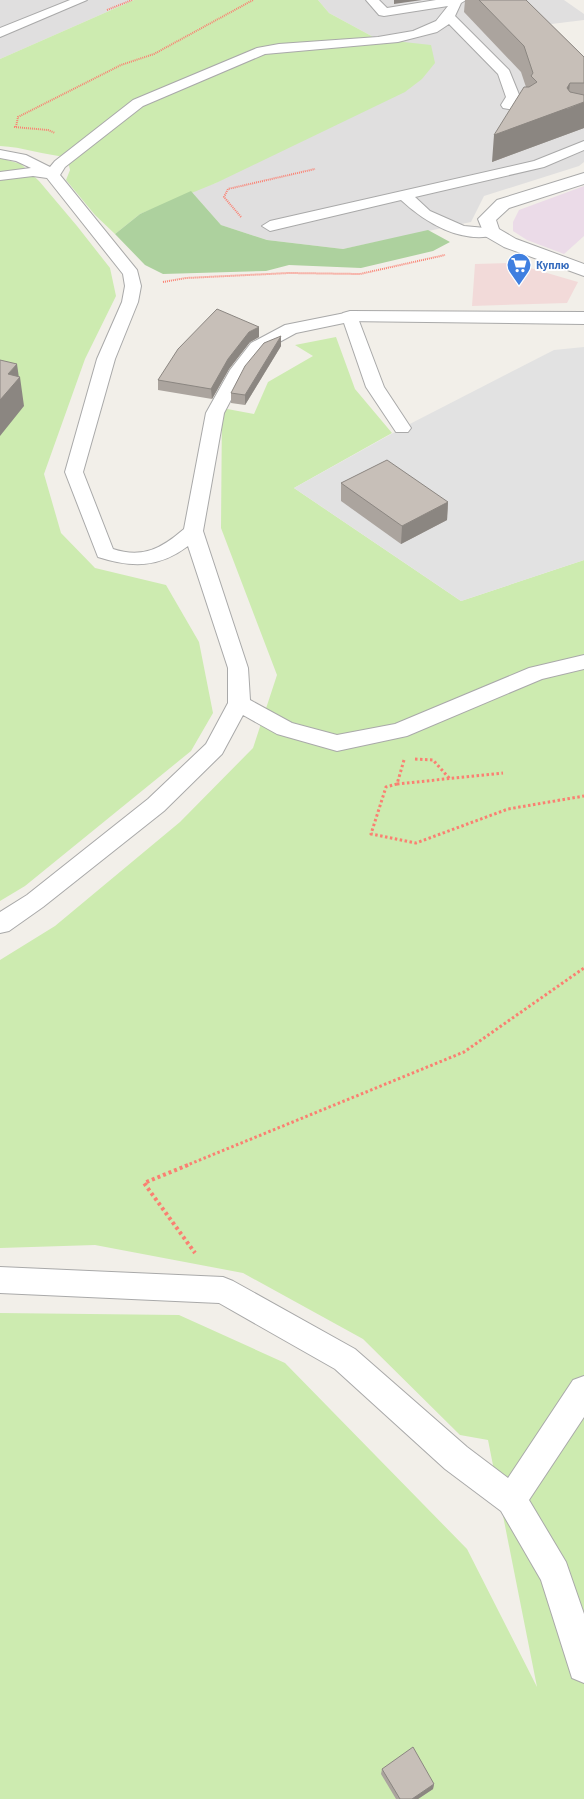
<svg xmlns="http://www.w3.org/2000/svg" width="584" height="1799" font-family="'Source Sans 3',sans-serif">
  <rect width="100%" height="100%" fill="#f2efe9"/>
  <g fill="#e0dfdf">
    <polygon points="0,0 134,0 0,59"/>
    <polygon points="318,0 564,0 584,14 584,20 535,26 584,74 584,162 579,166 484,196 471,222 343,249 267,240 221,225 191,191 216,183 377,39 329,13"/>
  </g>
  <polygon fill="#f2dad9" points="513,263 547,273 578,282 567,303 472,306 475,264"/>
  <polygon fill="#ebdbe8" points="584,186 584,236 564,254 527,240 513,231 513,222 519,210"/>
  <g fill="#cdebb0">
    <path d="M134 0H318L329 13 377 39 431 45 435 63 422 79 405 92 216 183 140 214 115 234 95 215 66 180 70 170 67 157C44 155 23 147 0 146V59Z"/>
    <polygon points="0,158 21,164 39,181 77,226 110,268 116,296 85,359 44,474 61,533 95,568 166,585 199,642 213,713 191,751 25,886 0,901"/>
    <polygon points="336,337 355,389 392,433 294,488 461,601 584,560 584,1799 0,1799 0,1313 179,1315 285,1363 467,1549 537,1687 488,1440 460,1435 363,1339 243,1273 95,1245 0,1248 0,960 55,926 180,822 253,748 277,675 221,528 222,408 254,414 268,382 313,356 295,345"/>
  </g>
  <polygon fill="#add19e" points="191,191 221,225 267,240 343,249 428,230 450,242 433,251 361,268 289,265 266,271 163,274 145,265 115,234 140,214"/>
  <polygon fill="#e2e2e2" points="584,347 584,560 461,601 294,488 402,428 554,350"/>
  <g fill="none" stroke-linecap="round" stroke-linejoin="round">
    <defs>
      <g id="service">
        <polygon points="70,0 87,0 0,37 0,28"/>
        <path d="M366 0H379L387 8 436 0H466L461 3 455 16 509 70 520 97 517 102 530 105 532 108 525 112 503 108 501 105 506 97 498 74 449 24 437 32 398 42 265 54 143 106 65 167 60 175 137 270 141 286 138 302 115 359 83 472 113 549C143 559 162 548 184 529L206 413 230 370 251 343 285 325 350 312 356 313 384 387 411 428 408 432H396L366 387 344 323 296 333 263 351 244 375 224 413 203 531 248 668 250 700 292 723 337 735 395 724 529 668 584 655V669L542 679 407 736 337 751 277 734 243 715 222 754 164 811 43 907 9 931 0 933V912L27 895 148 799 206 744 228 703V668L188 546C159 568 132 568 98 557L65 472 97 359 122 302 125 286 123 274 47 178 33 176 0 180V172L31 168 16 161 0 158V150L26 155 50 167 55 161 133 100 257 48 279 44 378 37 413 31 436 21 448 6 384 16 379 15Z"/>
        <path d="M584 141V150L544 167 415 197 430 211 464 226 496 229 499 232 496 235C461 244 426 223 401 200L270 231 262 226 270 221 534 161Z"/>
        <polygon points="0,1267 223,1277 233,1281 355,1349 467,1447 508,1478 573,1380 584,1376 584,1417 529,1500 566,1562 584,1614 584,1683 572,1678 541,1580 501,1511 445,1469 335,1369 219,1303 0,1293"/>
      </g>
      <g id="minor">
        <polygon points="584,173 584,184 509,208 496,220 499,229 516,239 584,264 584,276 504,247 485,236 478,219 497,200"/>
        <polygon points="350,311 584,312 584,324 343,321 340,317 343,313"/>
      </g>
    </defs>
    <use href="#service" stroke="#a9a9a9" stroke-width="2"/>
    <use href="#minor" stroke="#a9a9a9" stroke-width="2"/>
    <g stroke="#fa8072" stroke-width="2" stroke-dasharray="1 1" stroke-linecap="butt">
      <polyline points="107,10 132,0"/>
      <polyline points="14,127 48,130 55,133"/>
      <polyline points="16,127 18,117 121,65 154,54 253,0"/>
      <polyline points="241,217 224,197 228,189 315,169"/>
      <polyline points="163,282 186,278 289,273 360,274 445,255"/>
    </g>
    <g stroke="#fa8072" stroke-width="3" stroke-dasharray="2.5 2.5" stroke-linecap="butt">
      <polyline points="415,759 433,760 450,779"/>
      <polyline points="404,760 397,784 503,773"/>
      <polyline points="397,784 386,787 371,834 416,843 508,809 584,796"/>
      <polyline points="185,1166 464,1052 584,968"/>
    </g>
    <polyline stroke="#fa8072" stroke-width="4" stroke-dasharray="3 3" stroke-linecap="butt" points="188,1165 144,1183 195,1253"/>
    <use href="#service" fill="#fff" fill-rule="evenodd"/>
    <use href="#minor" fill="#fff" fill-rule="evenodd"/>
  </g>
  <g fill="#aba49e">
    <polygon points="465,0 526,0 584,57 584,128 492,162 526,87 521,72 464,12"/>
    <polygon points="259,327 259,337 250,342 229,369 212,399 158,390 158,380"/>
    <polygon points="281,336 281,346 245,405 231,403 231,393"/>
    <polygon points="341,483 448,502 447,520 401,544 341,501"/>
    <polygon points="382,1769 434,1784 433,1789 418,1799 396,1799 381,1774"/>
  </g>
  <g fill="#8b8681">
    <polygon points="394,0 422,0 394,4"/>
    <polygon points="570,83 567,109 584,102 584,128 492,162 494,135"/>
    <polygon points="259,327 259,337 250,342 229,369 212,399 211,389 228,359 249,332"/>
    <polygon points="281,336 281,346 245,405 245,395"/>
    <polygon points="17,364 19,378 20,377 24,406 0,436 0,400 8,374"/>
    <polygon points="448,502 447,520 401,544 402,526"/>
    <polygon points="434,1784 433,1789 418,1799 412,1799"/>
  </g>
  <g fill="#c7bfb8" stroke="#8b8681">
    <polygon points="479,0 526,0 584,57 584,83 570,83 567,88 570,92 584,95 584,102 494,135 524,87 529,87 537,82 531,76 533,73 524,46"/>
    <polygon points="217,309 259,327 249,332 228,359 211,389 158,380 178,349"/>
    <polygon points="281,336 245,395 231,393 245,366 264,343"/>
    <polygon points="0,360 17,364 8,374 20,377 0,400"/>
    <polygon points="387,460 448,502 402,526 341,483"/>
    <polygon points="413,1747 434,1784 412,1799 400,1799 382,1769"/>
  </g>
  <defs>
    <symbol id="supermarket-pin" viewBox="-11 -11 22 30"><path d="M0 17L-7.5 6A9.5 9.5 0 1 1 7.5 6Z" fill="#3f7fe0" stroke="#fff"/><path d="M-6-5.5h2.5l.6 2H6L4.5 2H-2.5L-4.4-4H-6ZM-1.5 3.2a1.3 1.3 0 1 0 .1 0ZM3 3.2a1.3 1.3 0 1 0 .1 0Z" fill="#fff"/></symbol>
  </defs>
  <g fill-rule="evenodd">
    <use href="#supermarket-pin" x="505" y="251" width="28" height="38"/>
  </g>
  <g text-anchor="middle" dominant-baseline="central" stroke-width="4" stroke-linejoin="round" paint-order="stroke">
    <g font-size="11" font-weight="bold" fill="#366cbe" stroke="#fff" text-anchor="start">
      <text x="536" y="265">Куплю</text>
    </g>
  </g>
</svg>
